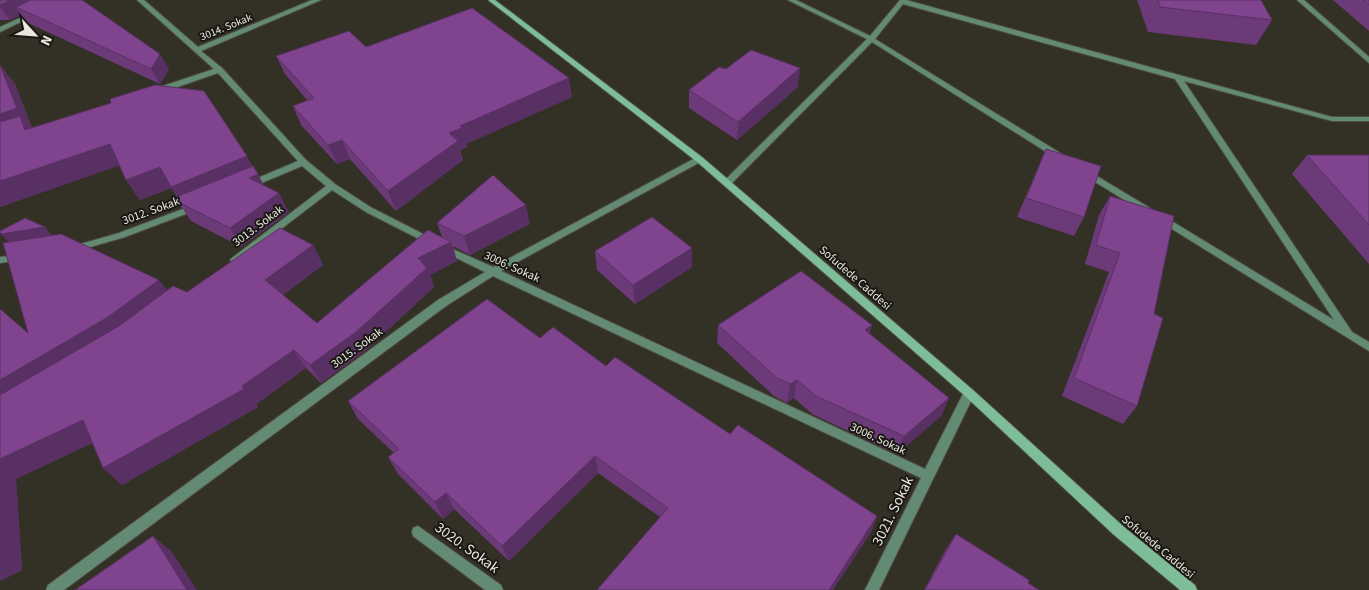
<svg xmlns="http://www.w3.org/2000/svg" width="1369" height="590" font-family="'Source Sans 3',sans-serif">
  <rect width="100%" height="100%" fill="#333025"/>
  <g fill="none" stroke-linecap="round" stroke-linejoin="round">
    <defs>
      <g id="street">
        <polygon points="137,0 144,0 198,47 312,0 321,0 201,51 222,68 306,160 335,184 372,208 435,240 437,242 435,244 429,244 366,212 332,190 238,262 232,262 230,260 232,258 326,186 302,166 252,187 246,187 245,185 246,183 298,161 218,73 160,93 154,93 154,89 214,69"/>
        <polygon points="788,0 796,0 870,36 900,0 906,0 1332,117 1369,117 1369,121 1332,121 1184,81 1352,332 1369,342 1369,351 1159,221 1157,219 1159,217 1165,217 1334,320 1175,79 903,4 875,39 1065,156 1065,160 1059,160 872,42 730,185 724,185 723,183 724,181 867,39"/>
        <polygon points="1297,0 1304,0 1369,57 1369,63"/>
        <polygon points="35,11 38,13 37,14 0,32 0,27"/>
        <polygon points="699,156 703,159 702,161 501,271 925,469 965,390 969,388 973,390 975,393 879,590 865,590 921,478 493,276 446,306 64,590 46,590 48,585 438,300 485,272 442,251 440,249 442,247 448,247 493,267"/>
        <polygon points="1085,169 1150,208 1151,210 1150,212 1144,212 1082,174 1081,172"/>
        <polygon points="196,204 199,205 200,207 199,209 125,237 73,252 68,249 70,247 119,233"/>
        <polygon points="19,255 22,256 24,258 22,260 0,263 0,257"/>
        <polygon points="418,526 501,585 503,590 485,590 413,536 412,532 413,528"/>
      </g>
      <polygon id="secondary" points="488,0 495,0 702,157 973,390 1124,527 1195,585 1197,590 1180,590 1114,535 965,396 696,161"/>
    </defs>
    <use href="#street" stroke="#504d43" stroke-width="2"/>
    <use href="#secondary" stroke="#504d43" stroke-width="2"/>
    <use href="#street" fill="#638b73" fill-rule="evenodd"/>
    <use href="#secondary" fill="#7dbe98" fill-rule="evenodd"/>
  </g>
  <g fill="#6d3a79">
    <polygon points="0,0 169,69 160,84 26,22 21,15 10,20 0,20"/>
    <polygon points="1137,0 1261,0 1272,20 1256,45 1148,32"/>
    <polygon points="1333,0 1369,0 1369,31"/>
    <polygon points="366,47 572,97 466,144 467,147 460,150 463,160 396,211 350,159 337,164 301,125 293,106 307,100 285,74 276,56"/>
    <polygon points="0,65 15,84 32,128 252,166 258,174 264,186 289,212 241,247 191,221 178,202 177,197 171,188 140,200 126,180 119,165 0,207"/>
    <polygon points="798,87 737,140 689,108 689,90"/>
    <polygon points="1046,149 1084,217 1074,236 1017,217"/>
    <polygon points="1307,155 1369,155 1369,264 1292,174"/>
    <polygon points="1110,196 1154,314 1137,406 1123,424 1062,396 1109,272 1085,264 1099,215"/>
    <polygon points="437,223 530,224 470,255 453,246 457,261 430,275 434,287 365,351 321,383 306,368 256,404 258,407 122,485 103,468 92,443 16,479 22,570 0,581 0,309 28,333 9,242 1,234 45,227 52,236 167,290 187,292 313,245 323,265 283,295 317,323 442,237"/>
    <polygon points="692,248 692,267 635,304 597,270 595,251"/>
    <polygon points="718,325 872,325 869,334 949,398 941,416 897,454 812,414 794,398 787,403 774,396 717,343"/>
    <polygon points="540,338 606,366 730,434 877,516 871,532 833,590 597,590 660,517 598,473 509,561 454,509 443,519 398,474 388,457 394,453 358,419 348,401"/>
    <polygon points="956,534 1028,583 1039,590 924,590 946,549"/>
  </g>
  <g fill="#593063">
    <polygon points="10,0 44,0 16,7 21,15 10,20 0,7 0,5"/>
    <polygon points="160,54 169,69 160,84 151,69"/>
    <polygon points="0,65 15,84 32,128 0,139"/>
    <polygon points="800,68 798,87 737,140 738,122"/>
    <polygon points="569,78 572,97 466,144 467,147 460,150 463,160 396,211 388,191 449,133 460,126"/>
    <polygon points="342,140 350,159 337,164 328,145"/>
    <polygon points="110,144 124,164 0,207 0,181"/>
    <polygon points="247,156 257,175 258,174 268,194 181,203 171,188 140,200 126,180 160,167"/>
    <polygon points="279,193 289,212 241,247 230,228"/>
    <polygon points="526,205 530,224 470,255 464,236"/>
    <polygon points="45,227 61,246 18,253 1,234"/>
    <polygon points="451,242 457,261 430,275 434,287 365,351 321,383 310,365 418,258"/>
    <polygon points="313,245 323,265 277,299 265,280"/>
    <polygon points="692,248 692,267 635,304 633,285"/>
    <polygon points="159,280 174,299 0,411 0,380"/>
    <polygon points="872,325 866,344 865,330"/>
    <polygon points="294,350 306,368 256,404 258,407 122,485 103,468 242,386"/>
    <polygon points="797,380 794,398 787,403 790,384"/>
    <polygon points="949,398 941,416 897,454 904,436"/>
    <polygon points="83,420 102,438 16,479 22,570 0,581 0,459"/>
    <polygon points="595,456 598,473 509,561 502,546"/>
    <polygon points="446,493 454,509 443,519 435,502"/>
    <polygon points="877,516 871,532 833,590 829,590"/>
    <polygon points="153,536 172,552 197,590 187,590"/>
  </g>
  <g fill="#7f448d" stroke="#593063">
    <polygon points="0,0 10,0 0,5"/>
    <polygon points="31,0 82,0 160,54 151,69 16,7"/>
    <polygon points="1158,0 1261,0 1272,20 1160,7"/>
    <polygon points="1363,0 1369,0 1369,5"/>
    <polygon points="472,8 569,78 460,126 462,128 449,133 458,141 388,191 342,140 328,145 293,106 314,98 276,56 349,31 366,47"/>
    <polygon points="751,50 800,68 738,122 689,90 719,67 726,69"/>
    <polygon points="0,65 17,108 0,114"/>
    <polygon points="155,85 204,91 247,156 171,187 160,167 126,180 110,144 0,181 0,122 20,116 25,130 111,103 110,99"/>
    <polygon points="1046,149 1101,166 1084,217 1026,198"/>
    <polygon points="1307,155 1369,155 1369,225"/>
    <polygon points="253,166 258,174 249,178 279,193 230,228 178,202 176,197"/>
    <polygon points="493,175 526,205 464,236 437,223"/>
    <polygon points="1110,196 1174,216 1154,314 1163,318 1137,406 1074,378 1120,253 1096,245"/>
    <polygon points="652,217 692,248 633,285 595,251"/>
    <polygon points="25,218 45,227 1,234 0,231"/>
    <polygon points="280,228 313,245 265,280 317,323 428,230 451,242 418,258 427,268 356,332 310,365 294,350 242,386 244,389 103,468 83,420 0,459 0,395 119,326 173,286 187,292"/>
    <polygon points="61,234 159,280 108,317 0,380 0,309 28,333 3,243"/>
    <polygon points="801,271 872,325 865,330 949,398 904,436 816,396 797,380 790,384 777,378 718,325"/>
    <polygon points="487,299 540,338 553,327 606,366 615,357 730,434 738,425 877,516 829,590 597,590 668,508 595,456 502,546 446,493 435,502 388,457 399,449 348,401"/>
    <polygon points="956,534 1029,580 1028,583 1039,590 925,590"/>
    <polygon points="153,536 187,590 75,590"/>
  </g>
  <g text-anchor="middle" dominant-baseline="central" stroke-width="4" stroke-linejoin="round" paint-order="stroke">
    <g font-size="11" fill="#e9e7e0" stroke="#191813">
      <text transform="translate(226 27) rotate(-22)">3014. Sokak</text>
    </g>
    <g font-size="12" fill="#e9e7e0" stroke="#191813">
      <text transform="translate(151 211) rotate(-20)">3012. Sokak</text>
      <text transform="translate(258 226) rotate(-37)">3013. Sokak</text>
      <text transform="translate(512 267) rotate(24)">3006. Sokak</text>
      <text transform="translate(855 278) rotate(41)">Sofudede Caddesi</text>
      <text transform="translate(357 348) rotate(-36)">3015. Sokak</text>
      <text transform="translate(878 439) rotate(25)">3006. Sokak</text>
      <text transform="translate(1158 547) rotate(40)">Sofudede Caddesi</text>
    </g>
    <g font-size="15" fill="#e9e7e0" stroke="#191813">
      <text transform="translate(893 511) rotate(-64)">3021. Sokak</text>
      <text transform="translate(467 548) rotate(36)">3020. Sokak</text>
    </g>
  </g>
  <g transform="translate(35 35) rotate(116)" stroke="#191813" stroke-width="4" paint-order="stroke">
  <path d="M0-4L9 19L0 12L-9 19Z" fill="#e9e7e0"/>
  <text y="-8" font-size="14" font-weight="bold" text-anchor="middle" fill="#e9e7e0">N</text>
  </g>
</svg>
